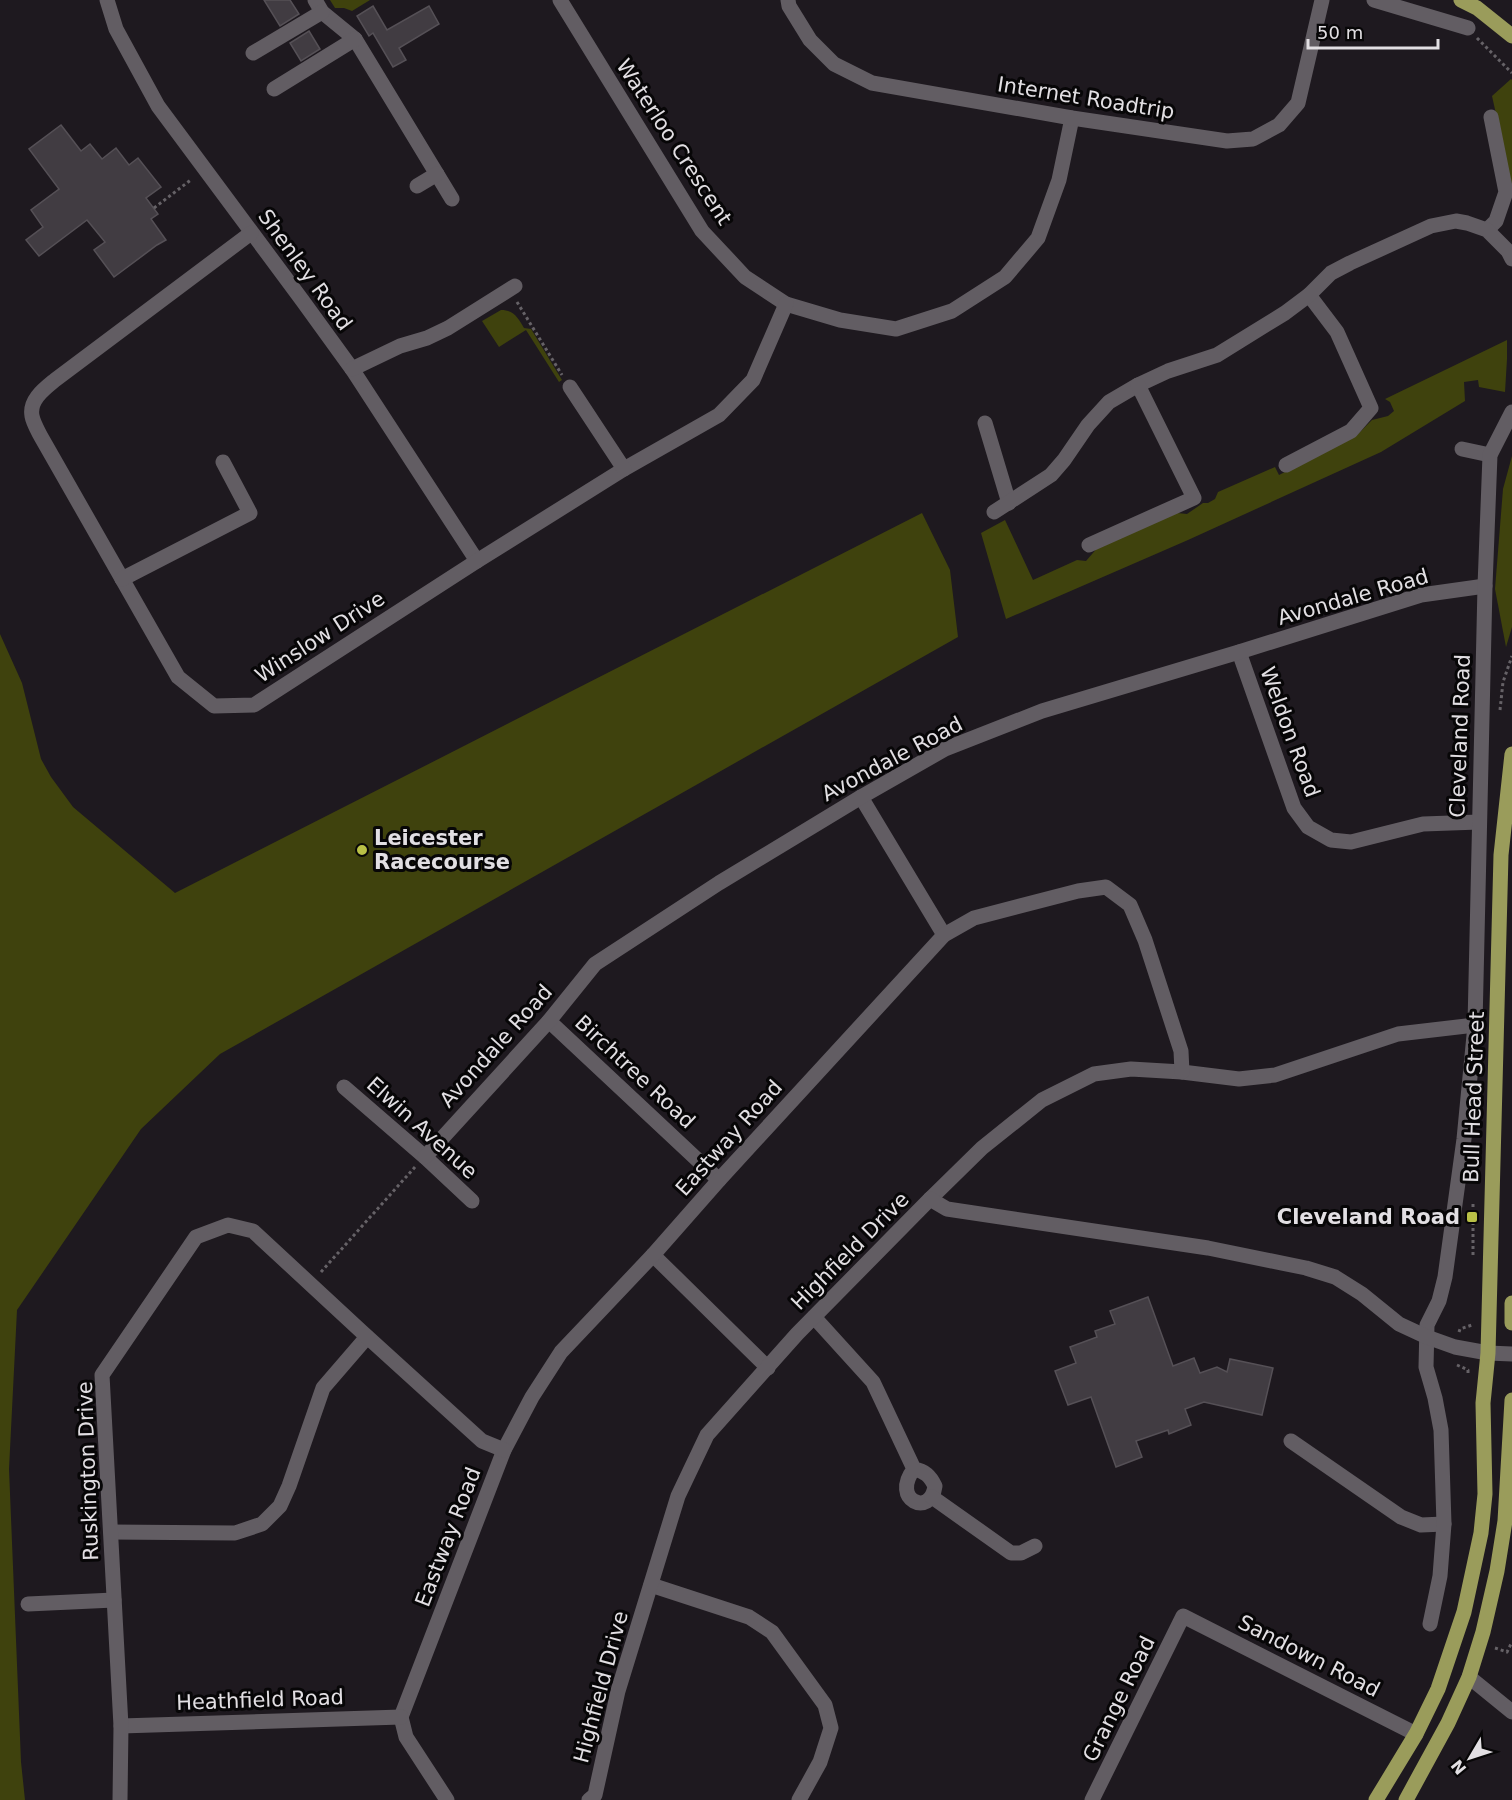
<svg xmlns="http://www.w3.org/2000/svg" width="1512" height="1800" font-family="'DejaVu Sans',sans-serif">
  <rect width="100%" height="100%" fill="#1e191f"/>
  <g fill="#3f420d">
    <polygon points="330,0 370,0 352,11 344,8 335,8"/>
    <polygon points="1511,79 1512,80 1512,186 1492,96"/>
    <path d="M501 310C514 310 518 318 524 328L531 329 562 380 559 382 526 330 499 347 482 321Z"/>
    <polygon points="1507,340 1507,359 1505,392 1479,387 1478,380 1464,382 1465,401 1381,452 1188,540 1006,619 981,533 1005,520 1033,580 1077,560 1086,561 1099,546 1177,513 1187,514 1203,503 1208,503 1215,499 1218,492 1275,467 1279,475 1356,436 1372,420 1388,416 1394,411 1390,402 1385,399"/>
    <polygon points="1512,456 1512,627 1506,647 1495,589 1503,489"/>
    <polygon points="922,513 950,570 958,637 220,1054 141,1129 17,1310 9,1469 21,1762 25,1800 0,1800 0,634 22,683 41,759 51,777 73,807 175,893"/>
  </g>
  <g fill="#413c42" stroke="#555056" stroke-width="1.5">
    <polygon points="264,0 290,0 299,14 280,26"/>
    <polygon points="373,6 387,30 429,6 439,24 399,48 406,60 393,67 373,33 369,36 357,16"/>
    <polygon points="309,31 320,49 301,61 290,43"/>
    <polygon points="61,125 81,151 90,144 102,159 116,148 129,165 138,158 161,187 146,198 158,214 151,219 166,240 157,245 114,277 94,250 105,242 87,220 39,256 26,240 43,227 31,210 59,189 29,149"/>
    <polygon points="1148,1297 1173,1366 1194,1358 1200,1373 1217,1367 1227,1372 1230,1359 1273,1368 1262,1415 1204,1402 1185,1409 1191,1425 1169,1434 1168,1430 1136,1441 1142,1457 1116,1467 1091,1397 1068,1405 1055,1371 1076,1363 1070,1347 1097,1337 1095,1331 1115,1324 1110,1311"/>
  </g>
  <g fill="none" stroke-linecap="round" stroke-linejoin="round">
    <g stroke="#666267" stroke-width="3" stroke-dasharray="3 3" stroke-linecap="butt">
      <polyline points="1477,38 1512,73"/>
      <polyline points="154,208 192,179"/>
      <polyline points="517,302 562,375"/>
      <polyline points="1500,710 1503,682 1512,656"/>
      <polyline points="1473,1255 1473,1202"/>
      <polyline points="321,1272 415,1167"/>
      <polyline points="1459,1332 1460,1329 1472,1325 1473,1324"/>
      <polyline points="1457,1365 1468,1370 1468,1376"/>
      <polyline points="1495,1648 1507,1652 1512,1642"/>
    </g>
    <g stroke="#625d63" stroke-width="15">
      <polyline points="107,0 116,29 158,106 302,300 352,369 477,561"/>
      <polyline points="315,0 322,12 355,39 452,199"/>
      <polyline points="560,0 702,231 745,277 786,304 840,320 896,329 952,311 1005,277 1038,238 1059,180 1072,118"/>
      <polyline points="788,0 789,6 810,40 834,64 872,83 1072,118 1227,141 1253,139 1279,125 1298,103 1322,0"/>
      <polyline points="1374,0 1468,28"/>
      <polyline points="253,53 322,12"/>
      <polyline points="274,89 355,39"/>
      <polyline points="417,186 437,174"/>
      <polyline points="1487,230 1496,221 1506,192 1491,117"/>
      <path d="M251 233 55 380C44 389 29 400 32 416 33 422 37 429 40 435L178 677 214 706 254 705 477 561 624 469 719 415 753 380 786 304"/>
      <polyline points="352,369 400,346 427,338 448,328 515,286"/>
      <polyline points="570,387 624,469"/>
      <polyline points="985,423 1009,503"/>
      <polyline points="1462,449 1490,455"/>
      <polyline points="1286,465 1351,431 1371,408 1337,332 1309,295"/>
      <polyline points="994,512 1051,475 1064,460 1088,425 1109,402 1138,385 1168,371 1217,355 1285,313 1309,295 1331,273 1350,263 1431,226 1456,221 1467,223 1487,230 1508,251 1512,259"/>
      <polyline points="1089,545 1194,498 1138,385"/>
      <polyline points="122,579 250,513 223,462"/>
      <polyline points="1239,652 1294,808 1308,827 1331,840 1351,842 1423,824 1479,822"/>
      <polyline points="861,797 944,935"/>
      <polyline points="549,1021 719,1180"/>
      <polyline points="344,1087 425,1157 472,1201"/>
      <polyline points="425,1157 549,1021 595,964 719,883 861,797 945,749 1042,711 1239,652 1421,595 1485,586"/>
      <polyline points="930,1199 982,1148 1042,1100 1094,1074 1131,1069 1182,1072 1239,1079 1275,1075 1398,1034 1475,1025"/>
      <polyline points="653,1255 768,1368"/>
      <path d="M814 1317 873 1382 914 1469C890 1500 931 1518 935 1486 930 1476 925 1471 914 1469"/>
      <polyline points="1291,1441 1401,1517 1421,1525 1444,1524"/>
      <polyline points="932,1497 1011,1553 1021,1553 1035,1546"/>
      <polyline points="111,1532 235,1533 262,1524 280,1506 289,1486 323,1388 367,1337"/>
      <polyline points="651,1585 749,1617 772,1632 825,1705 831,1728 820,1762 799,1800"/>
      <polyline points="28,1604 114,1600"/>
      <polyline points="1430,1624 1440,1576 1444,1524 1441,1430 1435,1398 1426,1367 1427,1325 1439,1301 1445,1277 1464,1139 1475,1025 1485,586 1490,455 1512,412"/>
      <polyline points="1469,1677 1512,1712"/>
      <polyline points="401,1717 504,1450 532,1397 561,1352 653,1255 719,1180 944,935 974,918 1078,891 1106,887 1130,905 1145,940 1181,1051 1182,1072"/>
      <polyline points="401,1717 406,1737 447,1800"/>
      <polyline points="121,1726 401,1717"/>
      <polyline points="120,1800 121,1726 102,1375 196,1237 228,1225 253,1231 362,1332 482,1441 504,1450"/>
      <polyline points="589,1800 595,1795 618,1691 678,1496 707,1435 797,1334 930,1199 947,1209 1208,1248 1306,1268 1335,1277 1362,1294 1399,1324 1427,1337 1455,1347 1488,1353 1512,1354"/>
      <polyline points="1092,1800 1183,1616 1416,1734"/>
    </g>
    <g stroke="#9a9c5b" stroke-width="15">
      <polyline points="1461,0 1477,8 1512,36"/>
      <polyline points="1512,1303 1512,1323"/>
      <polyline points="1376,1800 1416,1734 1438,1689 1464,1612 1481,1533 1485,1494 1483,1403 1488,1353 1501,855 1512,754"/>
      <polyline points="1406,1800 1448,1723 1469,1677 1483,1632 1497,1571 1505,1521 1512,1400"/>
    </g>
  </g>
  <g fill="#b9c046" stroke="#070607" stroke-width="2">
    <circle cx="362" cy="850" r="6"/>
    <rect x="1466" y="1211" width="12" height="12" rx="3"/>
  </g>
  <g text-anchor="middle" dominant-baseline="central" stroke-width="6" stroke-linejoin="round" paint-order="stroke">
    <g font-size="21" fill="#e2dfe3" stroke="#070607">
      <text transform="translate(1086 98) rotate(9)">Internet Roadtrip</text>
      <text transform="translate(674 142) rotate(57)">Waterloo Crescent</text>
      <text transform="translate(305 270) rotate(54)">Shenley Road</text>
      <text transform="translate(1353 597) rotate(-16)">Avondale Road</text>
      <text transform="translate(320 637) rotate(-33)">Winslow Drive</text>
      <text transform="translate(1290 732) rotate(70)">Weldon Road</text>
      <text transform="translate(1460 736) rotate(-88)">Cleveland Road</text>
      <text transform="translate(892 759) rotate(-28)">Avondale Road</text>
      <text transform="translate(496 1046) rotate(-48)">Avondale Road</text>
      <text transform="translate(635 1072) rotate(43)">Birchtree Road</text>
      <text transform="translate(1474 1097) rotate(-88)">Bull Head Street</text>
      <text transform="translate(422 1128) rotate(42)">Elwin Avenue</text>
      <text transform="translate(729 1138) rotate(-48)">Eastway Road</text>
      <text transform="translate(850 1251) rotate(-45)">Highfield Drive</text>
      <text transform="translate(88 1471) rotate(-92)">Ruskington Drive</text>
      <text transform="translate(448 1537) rotate(-69)">Eastway Road</text>
      <text transform="translate(1309 1656) rotate(27)">Sandown Road</text>
      <text transform="translate(601 1687) rotate(-75)">Highfield Drive</text>
      <text transform="translate(1119 1699) rotate(-64)">Grange Road</text>
      <text transform="translate(260 1700) rotate(-2)">Heathfield Road</text>
    </g>
    <g font-size="21" font-weight="bold" fill="#e2dfe3" stroke="#070607" text-anchor="start">
      <text x="374" y="838">Leicester<tspan x="374" dy="24">Racecourse</tspan></text>
      <text x="1460" y="1217" text-anchor="end">Cleveland Road</text>
    </g>
  </g>
  <g transform="translate(1470 1758) rotate(231)" stroke="#070607" stroke-width="4.5" paint-order="stroke">
  <path d="M0-4.5L10 22L0 15L-10 22Z" fill="#e2dfe3"/>
  <text y="-9" font-size="16" font-weight="bold" text-anchor="middle" fill="#e2dfe3">N</text>
  </g>
  <path d="M1308 39v9h130v-9" fill="none" stroke="#e2dfe3" stroke-width="3"/>
  <text x="1317" y="39" font-size="18" fill="#e2dfe3" stroke="#070607" stroke-width="4.5" paint-order="stroke">50 m</text>
</svg>
